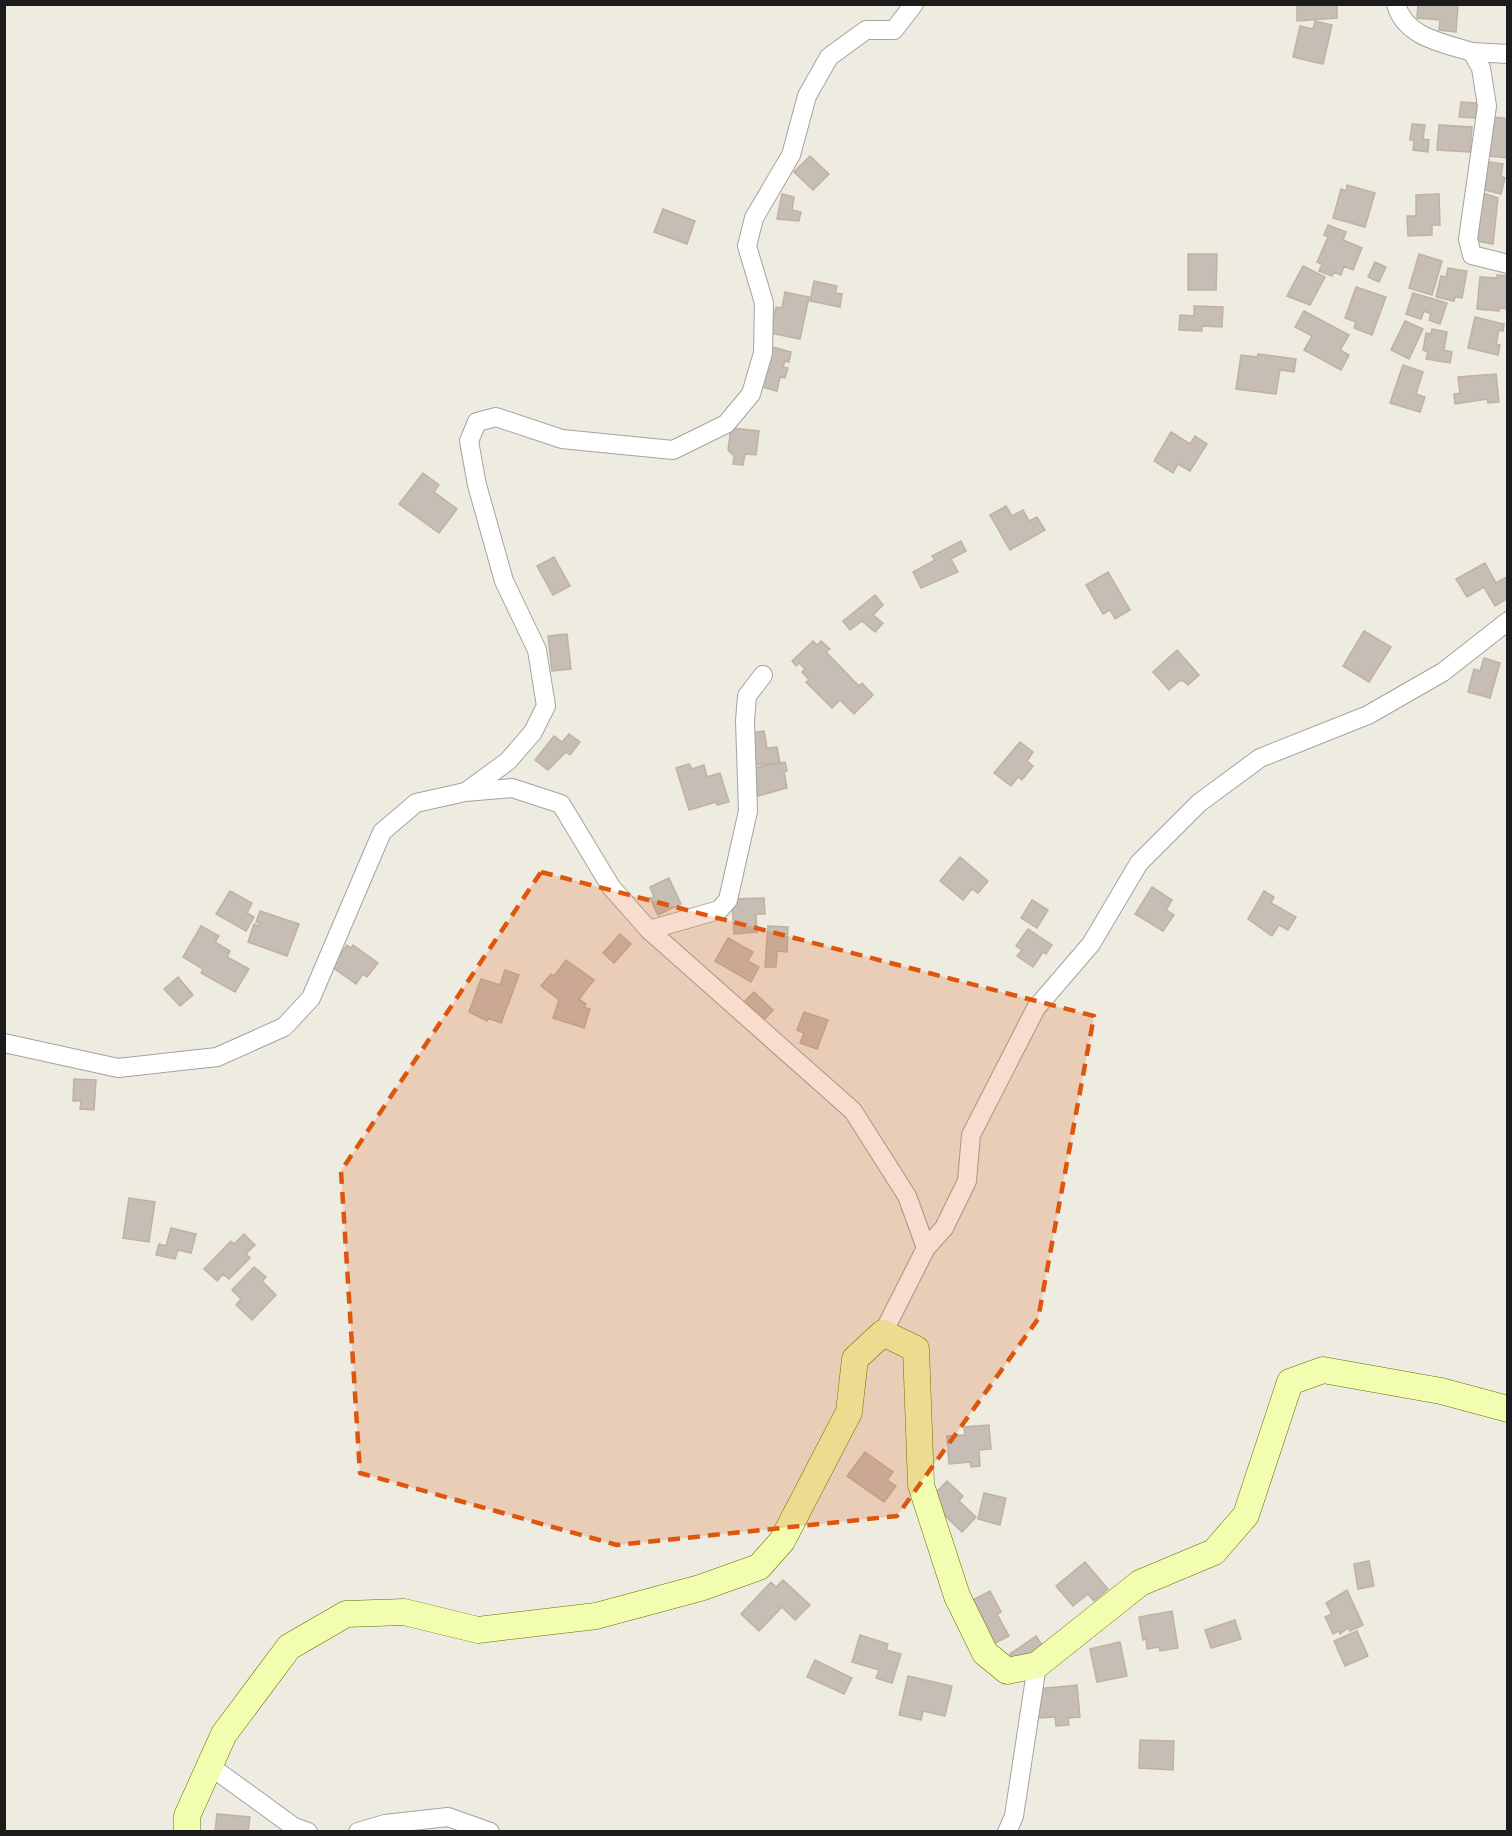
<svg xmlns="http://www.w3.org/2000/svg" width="1512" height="1836" font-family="'PT Sans',sans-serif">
  <rect width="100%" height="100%" fill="#eeebe0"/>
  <g fill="#c6bdb4" stroke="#c0b2a2" stroke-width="1.5">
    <polygon points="1297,4 1337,4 1337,18 1297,21"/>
    <polygon points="1418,4 1458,4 1456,32 1439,30 1440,20 1417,18"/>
    <polygon points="1315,21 1332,25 1323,64 1293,57 1300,26 1313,29"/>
    <polygon points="1461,102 1477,103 1476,118 1459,117"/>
    <polygon points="1489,117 1504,118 1508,122 1508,158 1489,156"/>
    <polygon points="1412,124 1425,125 1423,139 1429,140 1428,152 1413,150 1414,140 1410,140"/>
    <polygon points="1439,125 1472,127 1470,152 1437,150"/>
    <polygon points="810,156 829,174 813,190 794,172"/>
    <polygon points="1483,161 1503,164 1501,176 1505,178 1501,194 1485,190 1486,174"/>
    <polygon points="1347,185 1375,193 1365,227 1333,218 1341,189 1346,191"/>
    <polygon points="1483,193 1498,198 1493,244 1476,241"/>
    <polygon points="782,194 794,197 792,210 801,212 799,221 777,219"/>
    <polygon points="1439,194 1440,225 1432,225 1432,235 1408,236 1407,216 1416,216 1416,195"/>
    <polygon points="663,209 695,221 687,244 654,232"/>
    <polygon points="1328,225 1346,232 1343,240 1362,248 1353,270 1344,266 1341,275 1334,272 1332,276 1319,271 1322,264 1317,262 1328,237 1324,235"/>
    <polygon points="1188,254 1217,254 1216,290 1188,290"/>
    <polygon points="1419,254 1442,261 1432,295 1409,288"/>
    <polygon points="1375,262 1386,267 1379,282 1368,277"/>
    <polygon points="1303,266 1325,277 1310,305 1287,296"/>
    <polygon points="1448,268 1467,271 1462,298 1455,297 1454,301 1436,297 1441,276 1446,277"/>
    <polygon points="1497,275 1508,276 1508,309 1499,308 1499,311 1477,309 1480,277 1497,278"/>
    <polygon points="814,281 837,286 835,293 842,294 840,307 810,301"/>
    <polygon points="1356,287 1386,297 1372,335 1354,328 1356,322 1345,318"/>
    <polygon points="785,292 809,297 800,339 770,333 776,307 782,308"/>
    <polygon points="1413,293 1447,303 1440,324 1429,320 1431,314 1424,311 1421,319 1406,314"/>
    <polygon points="1194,306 1223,307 1222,327 1202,326 1202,331 1179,330 1180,315 1194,316"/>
    <polygon points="1304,311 1349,335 1340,350 1349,355 1341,370 1304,350 1312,336 1295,327"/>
    <polygon points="1475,317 1504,324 1503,331 1499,330 1496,344 1500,345 1498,355 1468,348"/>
    <polygon points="1405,321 1423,329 1409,359 1391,350"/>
    <polygon points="1432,329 1447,332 1444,350 1452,352 1450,363 1426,359 1428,352 1423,350 1426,333 1431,334"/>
    <polygon points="769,346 791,352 789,362 785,361 783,367 788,368 785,378 780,377 777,391 758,386"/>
    <polygon points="1258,354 1296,359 1294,372 1280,370 1276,394 1236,389 1241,355 1257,357"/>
    <polygon points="1403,365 1423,372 1416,394 1425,397 1420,412 1390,403"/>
    <polygon points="1496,374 1499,402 1488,403 1487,399 1455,404 1454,394 1460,393 1458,377"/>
    <polygon points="731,428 759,431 756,455 745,454 743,465 733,464 734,456 728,450"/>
    <polygon points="1171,432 1190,444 1195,436 1207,444 1190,471 1178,464 1173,473 1154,461"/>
    <polygon points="423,473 439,485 434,492 457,509 439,533 399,504"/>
    <polygon points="1006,506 1012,516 1023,510 1029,521 1037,517 1045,530 1010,550 990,515"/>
    <polygon points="961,541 966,551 951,559 958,572 921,588 913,572 935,560 932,556"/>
    <polygon points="554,557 570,586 553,595 537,566"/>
    <polygon points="1485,563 1496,583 1508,576 1508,598 1495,606 1484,587 1467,597 1456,579"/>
    <polygon points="1108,572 1130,610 1115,619 1110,610 1103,614 1086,585"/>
    <polygon points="875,595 883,605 873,615 883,623 875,632 862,621 850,630 843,621"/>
    <polygon points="1364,631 1391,647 1369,682 1343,666"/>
    <polygon points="567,634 571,669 552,671 548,636"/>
    <polygon points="813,641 817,645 821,641 830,649 826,652 859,686 862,683 873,695 854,714 840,700 832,708 806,682 809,680 802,672 805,669 799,663 796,666 792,661"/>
    <polygon points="1177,650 1199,675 1188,685 1184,681 1179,681 1169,690 1153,672"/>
    <polygon points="1484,658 1500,663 1490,698 1468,692 1474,669 1480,671"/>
    <polygon points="764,731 767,748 777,747 780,763 754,765 749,733"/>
    <polygon points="569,734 580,742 570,755 566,752 548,770 535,760 554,736 562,742"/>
    <polygon points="1020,742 1033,752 1027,761 1033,766 1022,780 1018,777 1011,786 994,773"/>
    <polygon points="785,762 787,771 784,772 787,788 758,796 752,768"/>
    <polygon points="689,764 692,769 704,765 707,777 720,773 729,802 717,805 716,802 689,810 676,768"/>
    <polygon points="960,857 988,881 978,893 972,889 963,900 940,881"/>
    <polygon points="669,878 681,904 658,915 650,898 654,897 650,887"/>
    <polygon points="1152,887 1172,900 1166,910 1174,915 1163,931 1135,914"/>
    <polygon points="230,891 252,903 247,913 254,917 246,931 216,914"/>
    <polygon points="1264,891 1274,897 1271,903 1296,917 1288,930 1279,925 1272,936 1248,919"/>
    <polygon points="764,898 765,914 756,914 757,932 734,934 732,899"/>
    <polygon points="1032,900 1048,910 1037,928 1021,918"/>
    <polygon points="260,911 299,924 287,956 248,942 254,924 259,926 260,923 256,922"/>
    <polygon points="201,926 219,936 215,942 230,951 227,957 249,969 235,992 201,973 203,969 183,957"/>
    <polygon points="768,926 788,927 787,952 777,951 776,967 765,967"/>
    <polygon points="1028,929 1052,945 1046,954 1043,952 1033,967 1017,956 1022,950 1016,946"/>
    <polygon points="620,934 631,944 614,963 603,953"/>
    <polygon points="728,938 753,952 748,961 759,967 751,982 715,961"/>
    <polygon points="347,945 351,948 353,945 378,963 367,977 363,974 356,984 331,966"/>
    <polygon points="566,960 594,980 579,999 586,1004 584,1007 590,1009 584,1028 553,1018 559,1000 541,986 551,974 554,976"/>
    <polygon points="505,970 519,975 501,1023 488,1018 487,1021 469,1012 481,979 500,985"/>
    <polygon points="178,977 193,995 180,1006 164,989"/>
    <polygon points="754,992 773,1010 763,1021 743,1003"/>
    <polygon points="804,1012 828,1020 817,1049 800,1043 804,1033 797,1030"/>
    <polygon points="74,1079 96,1080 94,1110 80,1109 81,1101 73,1101"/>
    <polygon points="129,1198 155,1202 149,1242 123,1238"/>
    <polygon points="171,1228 196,1234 191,1253 178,1250 175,1259 156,1255 159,1244 166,1246"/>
    <polygon points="244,1234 255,1245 246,1254 250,1258 229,1279 223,1274 217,1281 204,1269 231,1241 234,1244"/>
    <polygon points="254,1267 266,1277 262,1281 276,1295 252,1320 236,1305 241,1299 232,1290"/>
    <polygon points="989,1425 991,1449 979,1450 980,1466 971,1467 970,1462 949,1464 947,1436 965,1435 964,1427"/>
    <polygon points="865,1452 893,1472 887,1480 896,1486 884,1502 847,1476"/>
    <polygon points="947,1481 963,1496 959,1501 976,1517 962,1532 929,1500"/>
    <polygon points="984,1493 1006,1498 1000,1525 978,1519"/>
    <polygon points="1369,1561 1374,1586 1358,1589 1354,1564"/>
    <polygon points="1085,1562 1108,1589 1094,1601 1088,1594 1073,1606 1056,1586"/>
    <polygon points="783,1580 810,1605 795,1620 782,1607 759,1631 741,1614 771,1582 776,1587"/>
    <polygon points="1347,1590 1363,1625 1350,1631 1348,1628 1340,1634 1339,1631 1333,1634 1325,1617 1332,1614 1326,1603"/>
    <polygon points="990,1591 1001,1612 997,1614 1009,1636 986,1648 963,1605"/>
    <polygon points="1172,1611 1178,1648 1160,1651 1159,1647 1147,1649 1146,1639 1143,1640 1139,1617"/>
    <polygon points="1235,1620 1241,1639 1211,1648 1205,1630"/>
    <polygon points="1357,1631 1368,1656 1345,1666 1334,1641"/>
    <polygon points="860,1635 888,1644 886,1650 901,1654 892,1683 876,1678 879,1670 852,1662"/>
    <polygon points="1036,1636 1044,1648 1018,1666 1010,1654"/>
    <polygon points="1120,1642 1127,1676 1097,1682 1090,1649"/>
    <polygon points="815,1660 852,1678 844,1694 807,1677"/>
    <polygon points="908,1676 952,1686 945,1716 923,1711 921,1720 899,1715"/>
    <polygon points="1077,1685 1080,1717 1068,1718 1069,1725 1056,1726 1055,1717 1039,1718 1037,1689"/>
    <polygon points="1140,1740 1174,1741 1173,1770 1139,1768"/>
    <polygon points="217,1814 250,1817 248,1832 215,1832"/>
  </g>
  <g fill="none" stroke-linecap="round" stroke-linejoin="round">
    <defs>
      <g id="street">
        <path d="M1396 4C1405 38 1444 43 1472 52L1481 68 1487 106 1468 239 1472 255 1508 264"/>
        <polyline points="1472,52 1508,54"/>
        <polyline points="467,791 508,761 533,732 546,706 537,650 504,581 477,485 469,441 477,422 496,417 562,439 673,450 726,424 751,394 763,353 764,303 747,246 754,218 791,155 807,96 829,57 866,30 894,30 914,4"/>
        <polyline points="649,930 719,910 728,900 748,811 745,721 747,696 763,675"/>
        <polyline points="4,1043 118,1068 217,1057 284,1027 311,998 382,832 416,803 465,792 512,788 561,804 611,887 649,930 853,1111 907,1196 926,1248"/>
        <polyline points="883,1333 926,1248 944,1228 967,1181 971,1135 1036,1008 1091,944 1139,863 1199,803 1260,758 1368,715 1443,672 1508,621"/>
        <polyline points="210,1766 294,1827 308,1832"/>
        <polyline points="358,1832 385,1824 448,1817 490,1832"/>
        <polyline points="1007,1832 1014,1816 1037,1665"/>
      </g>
      <polyline id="secondary" points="187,1832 187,1816 224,1734 289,1647 346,1614 404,1612 478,1630 596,1616 700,1588 759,1567 782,1541 849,1412 855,1359 883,1333 916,1349 921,1485 957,1596 985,1653 1007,1671 1037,1665 1140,1583 1214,1552 1246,1515 1290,1382 1323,1370 1441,1391 1508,1409"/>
    </defs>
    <use href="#street" stroke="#a3a3a3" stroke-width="20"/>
    <use href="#secondary" stroke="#5e7500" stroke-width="27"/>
    <use href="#street" stroke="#fff" stroke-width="18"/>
    <use href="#secondary" stroke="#f2fdaf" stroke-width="26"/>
  </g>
  <path fill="#de560d" fill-opacity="0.2" stroke="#de560d" stroke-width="4.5" stroke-dasharray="12 8" stroke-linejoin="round" d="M541 872 1094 1016 1038 1319 897 1516 617 1545 360 1473 341 1171Z"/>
  <rect width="1512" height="1836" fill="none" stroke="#1c1c1c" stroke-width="12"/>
</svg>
